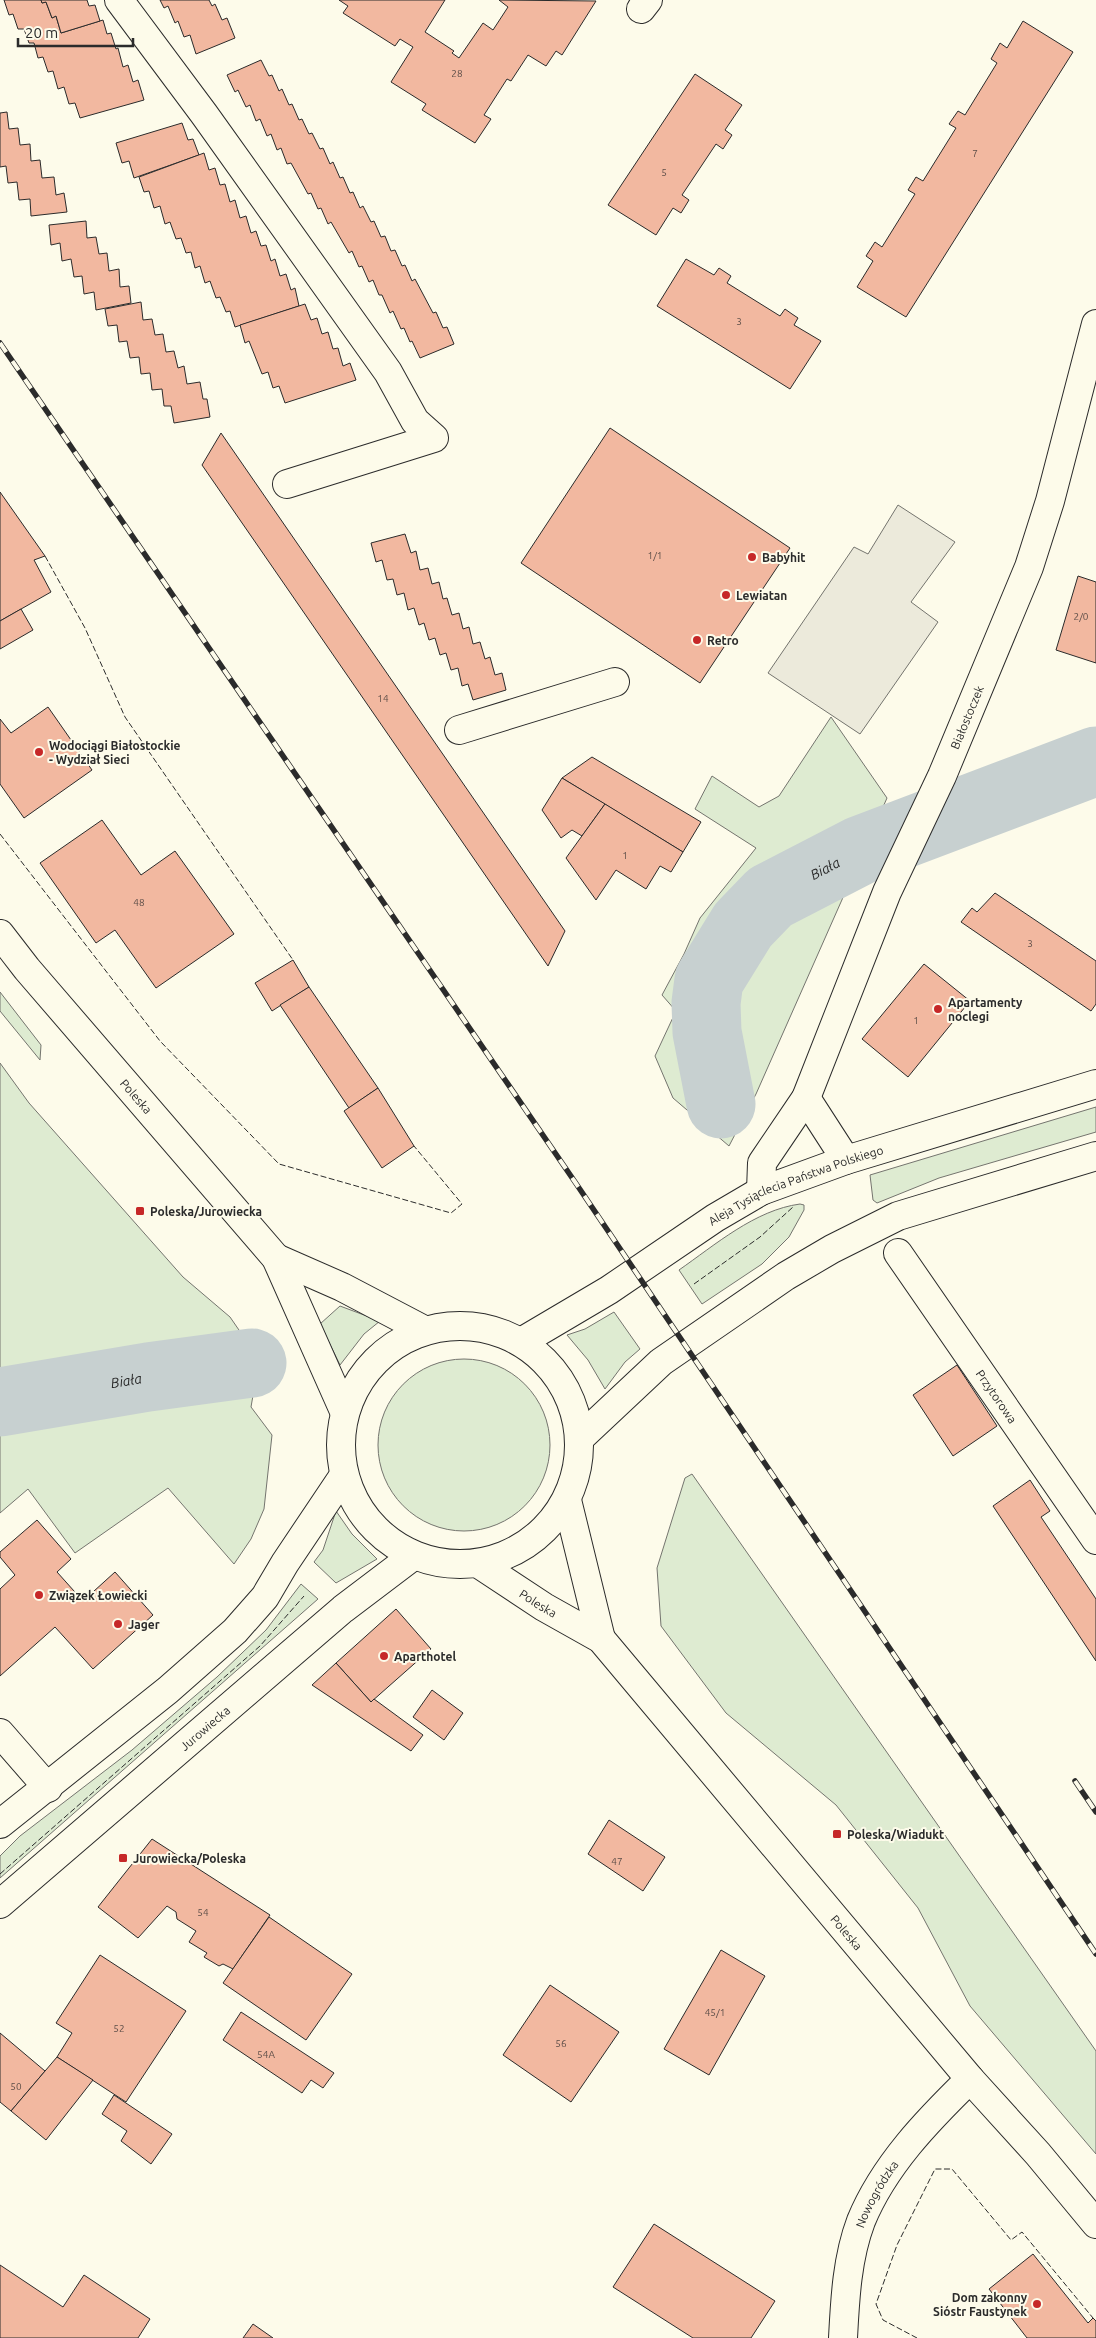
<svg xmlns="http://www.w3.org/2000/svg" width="1096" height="2338" font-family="Ubuntu,sans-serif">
  <rect width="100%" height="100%" fill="#fdfbea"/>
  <g fill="#deebd1" stroke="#74746e">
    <polygon points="831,717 887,798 756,1094 729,1146 673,1098 655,1056 676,1011 662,995 684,954 700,918 756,848 695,809 712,776 759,807 779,796"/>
    <polygon points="0,992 41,1045 40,1060 0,1011"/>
    <polygon points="0,1063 29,1103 183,1277 230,1317 250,1346 256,1378 251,1407 272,1435 264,1509 251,1539 234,1564 168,1488 75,1553 28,1489 0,1513"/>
    <polygon points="1096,1107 1096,1132 939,1178 877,1203 873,1200 870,1175"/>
    <path d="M800 1204 804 1205V1210L789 1237 762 1264 702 1304 679 1270C715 1245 755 1210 800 1204Z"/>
    <polygon points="340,1306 380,1321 364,1334 340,1365 320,1324"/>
    <polygon points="614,1312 640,1349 625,1362 605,1389 588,1360 567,1335 585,1329"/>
    <circle cx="464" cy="1445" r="86"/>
    <polygon points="692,1474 1096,2051 1096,2154 970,2006 918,1908 836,1805 726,1713 661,1626 657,1568 685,1478"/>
    <polygon points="336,1511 352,1534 377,1559 336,1583 314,1562 323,1550"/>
    <polygon points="301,1584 318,1599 0,1878 0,1856 20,1836 132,1750 217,1677 266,1630"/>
  </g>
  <polygon fill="#eceadb" stroke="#74746e" points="898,505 955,542 911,602 938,622 860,734 768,673 854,547 868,554"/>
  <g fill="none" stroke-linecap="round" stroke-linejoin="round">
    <g stroke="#c7d0d0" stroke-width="69">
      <path id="s1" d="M721 1104 707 1032 706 1003 709 980 743 925 770 897 861 850 1096 761"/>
      <path id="s2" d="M0 1402 148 1377 252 1363"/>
    </g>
  </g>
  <g fill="#f2b8a0" stroke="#2b2b2b">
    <polygon points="4,0 41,0 42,3 46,2 52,18 56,16 61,33 103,20 107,34 111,33 116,49 118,48 123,67 128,65 133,82 138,80 144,100 80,118 75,103 69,104 64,87 58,89 53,71 48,72 43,57 38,58 34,43 29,43 24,29 18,29 13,14 9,15"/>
    <polygon points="41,0 87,0 89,6 95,5 100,21 61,33 56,16 52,18 46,2 42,3"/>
    <polygon points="160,0 209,0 212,6 215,4 222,20 227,18 235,38 196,54 190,35 184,37 178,21 175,23 168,6 164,8"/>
    <polygon points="339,0 445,0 425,32 454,51 452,53 459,58 483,23 493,30 508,7 499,0 596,1 562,55 556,51 546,66 528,55 511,81 507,79 484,115 491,119 475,143 422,110 426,104 391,82 413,47 400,39 395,46 343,13 348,6"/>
    <polygon points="1023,21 1073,52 906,317 857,287 873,261 866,256 875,242 882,247 915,194 908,190 916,177 923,181 956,128 949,124 958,111 965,115 997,63 991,59 1000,43 1007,48"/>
    <polygon points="261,60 269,76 272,75 279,91 282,89 289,105 292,104 299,120 302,119 309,134 312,133 320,149 323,148 330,164 333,162 340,178 343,177 350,193 353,192 360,208 363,206 371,222 374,221 381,237 385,236 391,251 395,250 402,266 405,265 412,281 415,279 433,313 436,312 443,328 447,327 454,344 420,358 412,341 410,342 404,328 401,329 393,311 390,313 382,295 379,295 373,280 369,282 362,266 359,267 352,251 349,253 331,222 328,224 321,208 318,209 311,193 308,194 291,163 287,164 281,148 277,150 271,134 267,136 260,119 256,121 250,105 246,107 238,90 235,92 227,75"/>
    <polygon points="695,74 742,105 725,130 732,135 723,149 716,144 682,195 689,200 681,213 673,208 656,235 608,205"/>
    <polygon points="7,112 9,129 18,128 20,145 30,144 31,161 40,160 42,178 54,177 56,195 64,193 67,212 31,216 30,199 19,200 17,182 8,183 6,166 0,167 0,113"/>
    <polygon points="182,123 188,140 193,139 199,155 134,178 129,161 122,163 116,143"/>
    <polygon points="204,153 209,170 215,168 220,185 225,184 230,202 235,200 240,218 246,216 251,233 256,231 261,246 266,245 271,261 275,259 280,276 286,274 291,290 295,288 299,306 235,327 230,311 226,312 220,297 216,298 210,281 205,283 200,266 195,268 191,252 186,253 181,238 176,239 170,222 165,224 160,206 154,208 149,191 144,192 139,177"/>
    <polygon points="86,221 87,238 96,237 99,254 107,253 109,271 119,269 120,287 129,286 131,303 96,310 94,292 84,294 82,276 74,277 71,259 62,261 60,243 51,245 49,225"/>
    <polygon points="686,259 714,275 719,268 731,276 727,283 780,316 785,309 792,314 798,318 794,325 821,341 790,389 657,306"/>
    <polygon points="141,302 143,320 152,319 155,335 163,334 166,352 174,351 178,368 184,366 187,384 200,382 203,399 207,399 210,417 174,423 171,406 164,406 162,389 152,390 150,373 141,374 139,357 130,358 127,341 119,342 117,325 108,326 105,309"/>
    <polygon points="305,304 311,320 317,318 322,334 328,332 333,349 338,348 343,366 350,363 356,380 285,403 279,386 273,388 268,372 262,374 249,341 245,343 240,325"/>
    <polygon points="610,428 790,548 700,683 521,563"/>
    <polygon points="221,433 565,931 548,966 202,465"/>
    <polygon points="0,492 45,556 34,560 51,592 0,621"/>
    <polygon points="405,534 411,553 416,551 420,570 428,568 432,584 439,582 443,599 447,598 452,615 459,613 463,629 469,627 473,644 480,642 485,659 490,657 495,675 502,673 506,690 473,700 468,684 462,686 458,668 451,670 446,653 440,655 435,638 429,640 424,623 419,625 414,608 408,610 404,593 397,595 393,579 387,580 382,560 376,562 371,543"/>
    <polygon points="1078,576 1096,582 1096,663 1056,650"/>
    <polygon points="21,609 33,630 0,649 0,621"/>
    <polygon points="48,707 92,770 24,818 0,784 0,719 11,733"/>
    <polygon points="592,757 701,822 683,852 562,778"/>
    <polygon points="562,778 605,804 582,836 572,830 561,838 542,810"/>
    <polygon points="605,804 683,852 671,872 660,866 646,889 616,870 596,900 566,858"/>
    <polygon points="102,820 141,875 175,851 234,934 156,988 115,930 96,943 40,863"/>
    <polygon points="995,893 1096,961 1096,1004 1091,1011 961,922 972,908 977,912"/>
    <polygon points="293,960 309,987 272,1011 255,983"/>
    <polygon points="924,964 970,1001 908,1077 862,1039"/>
    <polygon points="309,987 378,1088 349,1108 280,1005"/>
    <polygon points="378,1088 414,1146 382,1168 344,1111"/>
    <polygon points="957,1365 997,1426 953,1456 913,1395"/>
    <polygon points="1030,1480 1050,1511 1041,1517 1096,1599 1096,1661 993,1506"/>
    <polygon points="37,1520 71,1559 57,1572 83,1601 115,1572 153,1615 93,1669 55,1627 0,1676 0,1589 15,1575 0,1557 0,1552"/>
    <polygon points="396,1609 431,1649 371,1702 336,1663"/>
    <polygon points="336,1663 371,1702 374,1699 423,1735 411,1751 312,1685"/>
    <polygon points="432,1690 463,1713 444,1740 413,1717"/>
    <polygon points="609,1820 665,1857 643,1891 588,1854"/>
    <polygon points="152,1839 270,1915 233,1969 223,1964 219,1966 204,1957 207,1953 189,1942 196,1931 177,1919 176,1912 167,1906 138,1938 98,1907"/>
    <polygon points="269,1917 352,1974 306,2040 223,1983"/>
    <polygon points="721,1950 765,1976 709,2075 664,2049"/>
    <polygon points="100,1955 186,2011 126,2102 57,2057 72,2033 56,2023"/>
    <polygon points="550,1985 619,2032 571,2102 503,2055"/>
    <polygon points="241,2012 334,2073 323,2088 311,2080 302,2093 223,2040"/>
    <polygon points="0,2033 45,2071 11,2111 0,2102"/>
    <polygon points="57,2057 93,2080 46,2140 11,2111"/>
    <polygon points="114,2095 172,2134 151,2164 121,2141 127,2131 102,2114"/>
    <polygon points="654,2224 775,2301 751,2338 693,2338 613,2287"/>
    <polygon points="1033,2254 1088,2323 1093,2318 1096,2321 1096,2338 1027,2338 989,2289"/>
    <polygon points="0,2265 63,2307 84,2275 150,2319 138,2338 0,2338"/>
    <polygon points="253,2324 273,2338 243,2338"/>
  </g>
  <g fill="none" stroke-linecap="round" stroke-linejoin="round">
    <defs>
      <g id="minor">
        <polyline points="119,0 204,114 388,372 415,421 434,438 287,484"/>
        <polyline points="641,9 648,0"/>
        <polyline points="459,730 615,682"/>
        <polyline points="806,1098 846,1160"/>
        <path id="s3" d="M761 1191 762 1163 806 1098 887 892 942 776 1029 567 1050 501 1096 324"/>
        <path id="s4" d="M898 1253 1096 1540"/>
        <polyline points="0,1733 48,1788"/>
        <polyline points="0,1824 168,1690 235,1631 265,1597 285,1563 344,1475"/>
        <path id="s5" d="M0 1904 343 1609 413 1556"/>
        <path id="s6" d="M843 2338C845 2299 847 2258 861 2221 884 2165 928 2120 970 2079"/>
      </g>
      <g id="major">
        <path id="s7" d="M0 934 27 969 276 1258 344 1411"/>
        <polyline points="276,1258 342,1287 424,1330"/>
        <circle cx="460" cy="1445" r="119"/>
        <path id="s8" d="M521 1342 609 1290 715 1218 761 1191 846 1160 1096 1084"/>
        <polyline points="580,1438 661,1362 786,1276 832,1249 898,1216 1096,1156"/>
        <polyline points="567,1500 601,1639"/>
        <path id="s9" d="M479 1564 544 1607 601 1639 970 2079 1038 2154 1096 2224"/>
      </g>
    </defs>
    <use href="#minor" stroke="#2b2b2b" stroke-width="30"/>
    <use href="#major" stroke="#2b2b2b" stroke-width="30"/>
    <use href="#minor" stroke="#fdfbea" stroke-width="28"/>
    <use href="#major" stroke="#fdfbea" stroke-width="28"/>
    <defs>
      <g id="rail">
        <polyline points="0,343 575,1182 1096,1954"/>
        <polyline points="1075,1781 1096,1812"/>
      </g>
    </defs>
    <use href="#rail" stroke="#2b2b2b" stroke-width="5.5"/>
    <use href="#rail" stroke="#fdfbea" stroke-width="4" stroke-dasharray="11" stroke-linecap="butt"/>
    <g stroke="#2b2b2b" stroke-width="1" stroke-dasharray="6 2.5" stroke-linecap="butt">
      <polyline points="45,556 85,628 125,717 293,960"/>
      <polyline points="0,834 160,1041 279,1164 451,1213 462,1204 414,1146"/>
      <polyline points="694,1284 760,1237 793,1207"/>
      <polyline points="0,1874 260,1646 304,1596"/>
      <polyline points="917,2338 883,2320 876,2304 897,2245 935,2169 952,2169 1011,2240 1022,2232 1093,2318"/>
    </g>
  </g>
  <g fill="#c62828" stroke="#fdfbea" stroke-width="2">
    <circle cx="752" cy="557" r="5"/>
    <circle cx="726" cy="595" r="5"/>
    <circle cx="697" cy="640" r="5"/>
    <circle cx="39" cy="752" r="5"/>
    <circle cx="938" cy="1009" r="5"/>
    <rect x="135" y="1206" width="10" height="10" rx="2.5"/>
    <circle cx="39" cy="1595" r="5"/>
    <circle cx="118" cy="1624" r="5"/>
    <circle cx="384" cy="1656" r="5"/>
    <rect x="832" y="1829" width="10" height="10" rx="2.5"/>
    <rect x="118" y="1853" width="10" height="10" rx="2.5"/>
    <circle cx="1037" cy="2304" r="5"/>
  </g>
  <g text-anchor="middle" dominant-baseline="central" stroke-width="4" stroke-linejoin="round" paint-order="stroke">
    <g font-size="10" fill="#5d4e48">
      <text x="457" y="73">28</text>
      <text x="975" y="153">7</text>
      <text x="664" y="172">5</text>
      <text x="739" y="321">3</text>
      <text x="655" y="555">1/1</text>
      <text x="1081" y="616">2/0</text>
      <text x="383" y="698">14</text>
      <text x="625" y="855">1</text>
      <text x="139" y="902">48</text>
      <text x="1030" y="943">3</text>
      <text x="916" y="1020">1</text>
      <text x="617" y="1861">47</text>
      <text x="203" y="1912">54</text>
      <text x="715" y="2012">45/1</text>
      <text x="119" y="2028">52</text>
      <text x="561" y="2043">56</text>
      <text x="266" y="2054">54A</text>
      <text x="16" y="2086">50</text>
    </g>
    <g font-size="12" font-weight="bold" fill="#2b2b2b" stroke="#fdfbea" text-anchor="start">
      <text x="762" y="557">Babyhit</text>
      <text x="736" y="595">Lewiatan</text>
      <text x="707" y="640">Retro</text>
      <text x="49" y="745">Wodociągi Białostockie<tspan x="49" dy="14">- Wydział Sieci</tspan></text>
      <text x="948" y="1002">Apartamenty<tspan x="948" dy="14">noclegi</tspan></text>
      <text x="150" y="1211">Poleska/Jurowiecka</text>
      <text x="49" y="1595">Związek Łowiecki</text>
      <text x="128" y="1624">Jager</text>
      <text x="394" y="1656">Aparthotel</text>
      <text x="847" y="1834">Poleska/Wiadukt</text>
      <text x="133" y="1858">Jurowiecka/Poleska</text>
      <text x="1027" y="2297" text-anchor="end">Dom zakonny<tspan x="1027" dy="14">Sióstr Faustynek</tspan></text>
    </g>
    <g font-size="12" fill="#2b2b2b" stroke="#fdfbea">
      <text stroke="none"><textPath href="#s3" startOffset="520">Białostoczek</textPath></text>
      <text stroke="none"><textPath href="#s7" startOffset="212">Poleska</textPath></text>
      <text stroke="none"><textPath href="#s8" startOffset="318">Aleja Tysiąclecia Państwa Polskiego</textPath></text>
      <text stroke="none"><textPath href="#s4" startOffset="174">Przytorowa</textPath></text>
      <text stroke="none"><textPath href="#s9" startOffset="71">Poleska</textPath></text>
      <text stroke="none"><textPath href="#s5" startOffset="270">Jurowiecka</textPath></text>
      <text stroke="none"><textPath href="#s9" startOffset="526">Poleska</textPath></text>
      <text stroke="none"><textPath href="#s6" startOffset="150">Nowogródzka</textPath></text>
    </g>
    <g font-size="14" font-style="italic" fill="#2b2b2b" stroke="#fdfbea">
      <text stroke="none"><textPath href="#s1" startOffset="291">Biała</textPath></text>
      <text stroke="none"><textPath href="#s2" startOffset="128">Biała</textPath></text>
    </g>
  </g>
  <path d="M18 38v8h115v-8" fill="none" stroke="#2b2b2b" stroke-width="2.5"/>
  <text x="25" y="38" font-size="15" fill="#2b2b2b" stroke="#fdfbea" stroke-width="4" paint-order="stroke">20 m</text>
</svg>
